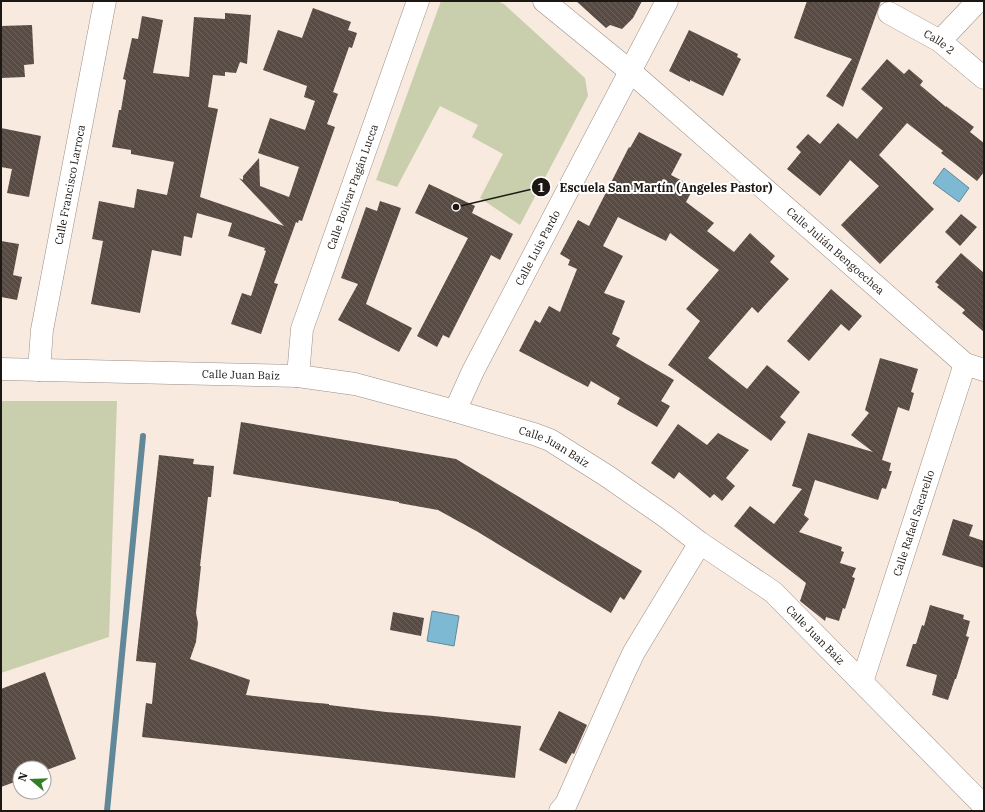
<svg xmlns="http://www.w3.org/2000/svg" width="985" height="812" font-family="'IBM Plex Serif',serif">
  <defs>
    <pattern id="building-back-hatch" width="6" height="6" patternUnits="userSpaceOnUse"><rect width="6" height="6" fill="#584b44"/><path d="M-1 5l2 2M0 0l6 6M5-1l2 2" fill="none" stroke="#6c615b"/></pattern>
  </defs>
  <rect width="100%" height="100%" fill="#f9eae0"/>
  <g fill="#c9cfac">
    <polygon points="441,1 497,1 504,4 585,78 588,96 520,225 480,198 503,154 472,137 478,125 440,106 397,187 376,180"/>
    <polygon points="1,401 117,401 109,637 1,673"/>
  </g>
  <g fill="#7eb9d3" stroke="#618899">
    <polygon points="944,168 969,188 959,202 933,183"/>
    <polygon points="432,611 459,616 454,646 427,641"/>
  </g>
  <g fill="none" stroke-linecap="round" stroke-linejoin="round">
    <polyline stroke="#618899" stroke-width="6" points="107,811 143,436"/>
  </g>
  <g fill="url(#building-back-hatch)">
    <polygon points="576,1 642,1 633,18 622,29 610,25 606,28"/>
    <polygon points="807,1 881,1 843,107 826,96 852,59 794,38"/>
    <polygon points="313,8 351,22 348,30 357,33 352,48 349,47 333,92 338,94 327,124 335,127 302,221 299,220 298,223 296,222 274,283 278,284 261,334 231,324 242,293 251,296 266,251 264,250 265,248 228,236 232,223 197,213 192,238 184,236 181,256 152,250 140,313 91,304 103,241 92,239 99,201 134,208 137,189 167,195 174,162 131,154 131,150 112,147 119,110 121,110 126,80 123,79 132,38 138,39 142,16 163,20 153,73 189,77 194,17 225,19 225,13 251,15 247,64 240,62 236,73 225,72 225,76 213,75 208,107 218,109 200,197 284,226 239,178 243,180 243,176 259,158 260,186 289,197 299,167 258,153 270,118 305,130 315,101 304,97 307,86 263,70 278,30 302,38"/>
    <polygon points="32,25 34,64 24,65 25,77 1,78 1,26"/>
    <polygon points="689,30 738,54 737,57 741,59 723,96 690,80 690,82 669,71"/>
    <polygon points="887,59 904,74 909,69 923,81 920,85 946,107 946,106 974,127 970,132 984,143 984,172 977,181 941,153 943,151 907,123 879,155 934,209 880,264 841,225 879,186 850,160 820,196 787,169 801,152 796,147 808,134 820,144 838,123 857,139 883,108 861,89"/>
    <polygon points="1,128 41,136 29,197 7,193 12,169 1,167"/>
    <polygon points="639,132 682,154 671,175 694,187 686,202 714,223 707,231 734,252 750,233 775,256 770,262 789,279 758,313 752,307 708,358 747,389 767,365 800,392 780,417 786,422 771,441 668,365 700,321 686,309 719,270 670,233 666,241 618,217 603,246 623,256 604,293 625,301 612,334 620,338 616,346 674,380 661,401 670,406 657,427 617,404 620,398 591,381 588,387 519,351 535,320 540,323 549,306 560,312 577,269 568,265 570,260 560,254 578,220 589,226 629,147 630,148"/>
    <polygon points="429,184 475,206 472,213 513,234 500,260 491,255 449,338 443,335 437,347 417,336 468,238 415,213"/>
    <polygon points="380,201 401,208 366,304 412,328 399,352 338,320 358,284 341,278 366,207 377,211"/>
    <polygon points="961,214 977,227 960,246 945,232"/>
    <polygon points="1,241 19,244 13,275 22,277 17,300 1,297"/>
    <polygon points="961,253 984,273 984,332 962,313 965,310 937,287 939,285 935,282"/>
    <polygon points="831,289 862,316 849,331 841,324 809,361 787,341"/>
    <polygon points="880,358 918,369 911,392 914,393 909,411 898,407 882,460 891,463 889,471 892,471 886,489 882,488 878,500 815,480 804,515 809,519 799,532 842,547 841,551 844,552 840,563 856,568 852,577 855,578 845,609 843,608 839,621 826,617 825,621 800,601 806,583 734,526 750,506 774,524 802,489 792,486 808,433 873,452 851,435 869,413 865,410"/>
    <polygon points="241,422 456,459 642,571 624,600 620,597 611,613 478,532 438,510 399,503 399,502 233,474"/>
    <polygon points="678,424 707,445 718,433 749,450 726,478 735,486 722,501 714,494 710,498 679,472 674,479 651,463"/>
    <polygon points="159,455 194,459 193,464 214,466 211,497 208,497 200,566 201,566 196,613 198,623 196,642 190,659 250,680 246,695 296,701 329,704 329,705 386,712 434,716 521,726 515,778 356,760 142,737 146,703 152,704 156,663 136,661"/>
    <polygon points="953,519 973,525 969,536 984,541 984,568 942,555"/>
    <polygon points="930,605 964,615 963,619 970,621 966,636 969,637 956,679 955,679 948,700 932,695 937,675 906,666 913,644 916,644 922,625 924,626"/>
    <polygon points="393,612 424,618 421,636 390,630"/>
    <polygon points="45,672 76,759 44,771 44,768 20,768 20,780 1,787 1,689"/>
    <polygon points="559,711 587,725 574,754 572,753 566,764 539,750"/>
  </g>
  <g fill="none" stroke-linecap="round" stroke-linejoin="round">
    <defs>
      <g id="minor">
        <path id="s1" d="M544 1 631 72 965 364 984 370"/>
        <path id="s2" d="M889 13 940 41 984 78"/>
        <polyline points="940,41 978,1"/>
        <path id="s3" d="M39 370 42 330 105 1"/>
        <path id="s4" d="M298 376 302 329 418 1"/>
        <path id="s5" d="M455 411 473 371 667 1"/>
        <path id="s6" d="M862 682 965 364"/>
        <polyline points="560,811 566,804 624,673 634,652 700,543"/>
      </g>
      <g id="tertiary">
        <path id="s7" d="M1 369 298 376 355 384 455 411 534 434 550 440 607 476 666 517 700 543 773 592 984 806"/>
      </g>
    </defs>
    <use href="#minor" stroke="#9b8e85" stroke-width="23"/>
    <use href="#tertiary" stroke="#9b8e85" stroke-width="23"/>
    <use href="#minor" stroke="#fff" stroke-width="22"/>
    <use href="#tertiary" stroke="#fff" stroke-width="22"/>
  </g>
  <g text-anchor="middle" dominant-baseline="central" stroke-width="4" stroke-linejoin="round" paint-order="stroke">
    <g font-size="11" fill="#1c1713" stroke="#fff">
      <text stroke="none"><textPath href="#s2" startOffset="58">Calle 2</textPath></text>
      <text stroke="none"><textPath href="#s3" startOffset="188">Calle Francisco Larroca</textPath></text>
      <text stroke="none"><textPath href="#s4" startOffset="198">Calle Bolívar Pagán Lucca</textPath></text>
      <text stroke="none"><textPath href="#s5" startOffset="183">Calle Luis Pardo</textPath></text>
      <text stroke="none"><textPath href="#s1" startOffset="384">Calle Julián Bengoechea</textPath></text>
      <text stroke="none"><textPath href="#s7" startOffset="240">Calle Juan Baiz</textPath></text>
      <text stroke="none"><textPath href="#s7" startOffset="564">Calle Juan Baiz</textPath></text>
      <text stroke="none"><textPath href="#s6" startOffset="167">Calle Rafael Sacarello</textPath></text>
      <text stroke="none"><textPath href="#s7" startOffset="888">Calle Juan Baiz</textPath></text>
    </g>
  </g>
  <path fill="none" stroke="#1c1713" stroke-width="1.5" d="M456 207L541 187"/>
  <g fill="#1c1713" stroke="#fff" stroke-width="1.5">
    <circle cx="456" cy="207" r="4"/>
    <circle cx="541" cy="187" r="10"/>
  </g>
  <g font-size="12" text-anchor="middle" font-weight="bold" fill="#fff">
    <text x="541" y="192">1</text>
  </g>
  <g font-size="12" text-anchor="middle" font-weight="bold" fill="#1c1713" stroke="#fff" stroke-width="4" stroke-linejoin="round" paint-order="stroke">
    <text x="666" y="192">Escuela San Martín (Angeles Pastor)</text>
  </g>
  <rect width="985" height="812" fill="none" stroke="#1c1713" stroke-width="4"/>
  <g transform="translate(32 780) rotate(289)"><circle r="19" fill="#ffffff" stroke="#a4a2a1"/>
  <path d="M0-3L7 15L0 10L-7 15Z" fill="#357e25"/>
  <text y="-6" font-size="11" font-weight="bold" text-anchor="middle" fill="#1c1713">N</text>
  </g>
</svg>
